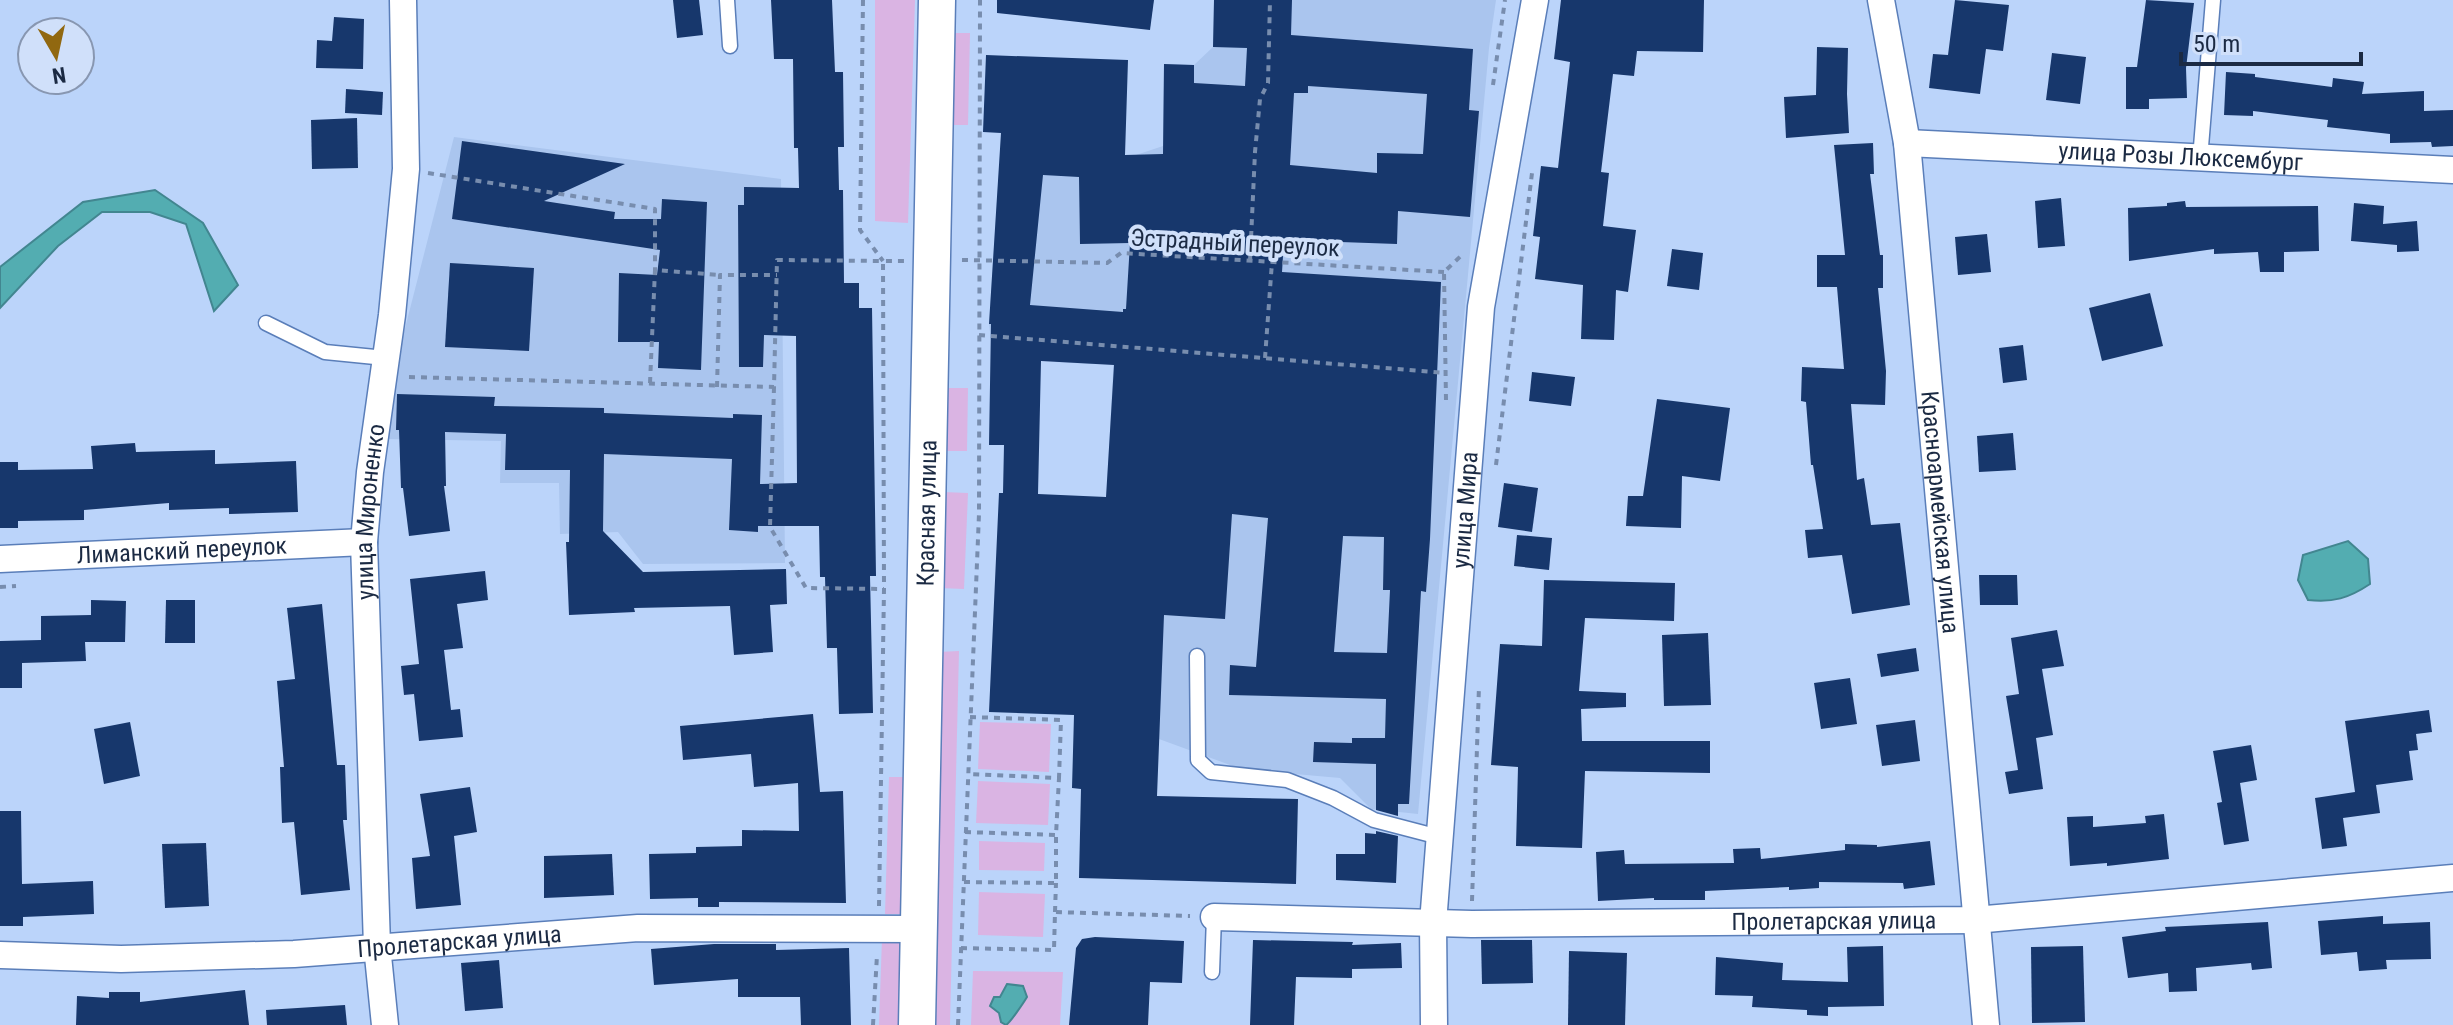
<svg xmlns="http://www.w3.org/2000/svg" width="2453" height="1025" font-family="'Roboto Condensed',sans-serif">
  <rect width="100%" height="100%" fill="#bbd4fa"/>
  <g fill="#aac5ee">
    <polygon points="1214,0 1496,0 1489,48 1418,814 1371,809 1340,778 1241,769 1159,739 1146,488 1107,486 1114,354 1092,364 1056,362 1036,341 991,340 989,324 1001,140 1079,155 1136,155 1163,146 1164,64 1194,65 1213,47"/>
    <polygon points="454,137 781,179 785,563 643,564 618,532 560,534 559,483 500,483 501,441 388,439 391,383"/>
  </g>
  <g fill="#dab4e3">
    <polygon points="875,0 915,0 908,223 875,221"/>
    <polygon points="953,33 970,33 968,125 951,125"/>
    <polygon points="943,388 968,388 967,451 943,451"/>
    <polygon points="943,492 968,493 964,589 940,588"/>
    <polygon points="959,651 950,1025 931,1025 938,652"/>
    <polygon points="980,722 1051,724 1049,772 978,769"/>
    <polygon points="889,777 908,777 904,914 885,914"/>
    <polygon points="978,781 1050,784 1048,825 976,823"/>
    <polygon points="979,841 1045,843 1044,871 979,870"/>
    <polygon points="979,892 1045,894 1043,937 978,935"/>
    <polygon points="882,938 908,938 905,1025 879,1025"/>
    <polygon points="973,971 1063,972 1060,1025 971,1025"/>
  </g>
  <g fill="#53adb1" stroke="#428690" stroke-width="2">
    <polygon points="155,190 203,223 238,285 214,311 186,224 150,212 102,212 58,246 0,308 0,267 83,202"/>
    <path d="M2348 541 2368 559 2370 584C2349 598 2333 603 2308 600L2298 580 2303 555Z"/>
    <path d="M1007 984 1023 986 1027 997C1024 1002 1010 1023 1006 1025L1001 1022 999 1013 990 1006 994 997H1000Z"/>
  </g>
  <g fill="#17376c" fill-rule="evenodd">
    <polygon points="673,0 699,0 703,35 677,38"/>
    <polygon points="771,0 832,0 835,72 843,72 844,147 838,147 839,190 843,190 844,283 859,283 859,308 872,308 876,576 870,576 873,713 839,714 837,648 827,648 825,577 820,577 819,526 758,526 758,532 729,530 732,459 604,454 603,531 643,572 786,569 787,604 770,605 773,652 734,655 730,606 634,608 635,612 569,615 566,542 569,542 570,470 505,470 506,434 445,432 446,486 444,486 450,531 409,536 403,488 401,488 399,430 396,430 397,394 495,397 494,406 604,408 604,413 733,418 733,414 762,415 760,484 797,483 796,336 764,335 763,367 739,367 738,205 744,205 744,187 799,188 798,148 794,148 793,59 774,59"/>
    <polygon points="997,0 1154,0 1150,30 997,13"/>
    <path d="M1214 0H1292L1291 35 1473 49 1469 110 1479 111 1470 217 1398 211 1397 244 1284 240 1282 272 1441 282 1430 539 1426 592 1421 591 1409 804H1398V816L1376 810V764L1313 762 1314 742 1352 743V738H1385L1386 699 1229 695 1230 665 1256 667 1268 518 1232 514 1225 619 1164 615 1157 796 1298 799 1296 884 1079 878 1081 789 1072 788 1074 715 989 712 999 493H1003L1004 445H989L991 324H989L1001 133 983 132 986 55 1128 60 1125 155 1163 154 1164 64 1194 65V83L1245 86 1247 48 1213 47ZM1308 86 1427 94 1423 154 1377 153V173L1290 165 1294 93H1308ZM1043 175 1079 177 1080 244 1130 243 1126 309H1123V312L1030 305ZM1041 361 1114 365 1106 497 1038 494ZM1343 536 1384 537 1383 590H1390L1387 653 1334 652Z"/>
    <polygon points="1561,0 1704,0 1703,52 1637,51 1634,76 1613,74 1601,172 1609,173 1603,226 1636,230 1628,292 1616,290 1614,340 1581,339 1583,285 1535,279 1540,237 1533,236 1541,166 1558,168 1570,62 1554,59"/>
    <polygon points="1955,0 2009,5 2003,51 1986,49 1980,94 1929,88 1933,54 1948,55"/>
    <polygon points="2146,0 2194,3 2186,68 2187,98 2149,99 2149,109 2126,109 2126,67 2137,67"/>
    <polygon points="334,17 364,19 363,69 316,68 317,40 332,41"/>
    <polygon points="1817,47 1848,48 1847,94 1849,133 1786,138 1784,97 1816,95"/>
    <polygon points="2052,53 2086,57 2080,104 2046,100"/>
    <polygon points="2226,72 2255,74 2255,77 2332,87 2333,78 2364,82 2362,94 2424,91 2424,111 2453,110 2453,146 2432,147 2431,142 2390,143 2390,134 2327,127 2328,120 2253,111 2253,116 2224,115"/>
    <polygon points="346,89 383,92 382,115 345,113"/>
    <polygon points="357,118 358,168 312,169 311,120"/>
    <polygon points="462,141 625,164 544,201 615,212 614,219 661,219 662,199 707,202 701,370 658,368 659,342 618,342 619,273 657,275 660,250 452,219"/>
    <polygon points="1873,143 1874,174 1870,174 1880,255 1883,255 1883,288 1878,288 1886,371 1885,405 1851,404 1857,480 1864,478 1871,525 1900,523 1910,605 1852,614 1842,555 1808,558 1805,530 1823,529 1813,465 1811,465 1806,402 1801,401 1802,367 1844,369 1837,287 1817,287 1817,255 1845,255 1834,145"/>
    <polygon points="2061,198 2065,246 2038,248 2035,201"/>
    <polygon points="2185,201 2186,207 2318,206 2319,251 2284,252 2284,272 2260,272 2258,252 2214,254 2214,249 2129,261 2128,208 2167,206 2167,203"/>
    <polygon points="2354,203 2384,206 2383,224 2417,221 2419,251 2397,252 2397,245 2351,241"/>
    <polygon points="1987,234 1991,272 1958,275 1955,237"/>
    <polygon points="1672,249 1703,253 1699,290 1667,286"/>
    <polygon points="450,263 534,268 529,351 445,347"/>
    <polygon points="2150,293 2163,346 2102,361 2089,308"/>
    <polygon points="2023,345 2027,380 2003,383 1999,348"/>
    <polygon points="1532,372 1575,377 1571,406 1529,401"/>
    <polygon points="1657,399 1730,408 1720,481 1682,476 1681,528 1626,526 1628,496 1643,496"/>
    <polygon points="2013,433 2016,470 1979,472 1977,436"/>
    <polygon points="135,443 136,452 215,450 215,464 296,461 298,512 229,514 229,508 169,510 169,503 84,510 84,520 18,521 18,528 0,528 0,462 18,462 18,470 93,469 91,446"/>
    <polygon points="1504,483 1538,488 1532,532 1498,527"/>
    <polygon points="1517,535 1552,538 1549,570 1514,566"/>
    <polygon points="485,571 488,600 457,604 463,648 444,650 451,710 460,709 463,737 419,741 414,694 404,695 401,666 419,664 410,579"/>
    <polygon points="1979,575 2017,575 2018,605 1980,605"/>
    <polygon points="1544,580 1675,583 1674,621 1585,618 1579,691 1626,693 1626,707 1581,709 1582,741 1710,741 1710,773 1585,771 1582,848 1516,846 1518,767 1491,765 1500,644 1542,646"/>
    <polygon points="91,600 126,601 125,642 85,642 86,661 22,663 22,688 0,688 0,641 41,640 41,616 91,615"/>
    <polygon points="166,600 195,600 195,643 165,643"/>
    <polygon points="322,604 337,765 345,765 347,820 343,820 350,890 301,895 294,822 282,823 280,767 284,767 277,681 295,679 287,608"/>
    <polygon points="2057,630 2064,666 2042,669 2053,735 2036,738 2043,789 2009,794 2005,772 2018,770 2006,696 2019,694 2011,638"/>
    <polygon points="1708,633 1711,705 1664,706 1662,635"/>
    <polygon points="1916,648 1919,671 1881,677 1877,654"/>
    <polygon points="1850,678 1857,724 1821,729 1814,683"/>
    <polygon points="2429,710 2432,732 2416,734 2418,750 2409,751 2413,780 2376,785 2380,813 2343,818 2347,846 2322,849 2315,798 2355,792 2345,721"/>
    <polygon points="813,714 820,792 843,791 846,903 719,902 719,907 698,907 698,898 650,899 649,854 696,853 696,847 742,846 742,830 799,831 798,783 754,787 751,754 683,760 680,726"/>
    <polygon points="1915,720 1920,761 1882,766 1876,725"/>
    <polygon points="130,722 140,776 104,784 94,729"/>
    <polygon points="2251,745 2257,780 2240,783 2249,841 2224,845 2217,803 2222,802 2213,751"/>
    <polygon points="470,787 477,832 454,836 461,905 416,909 412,858 430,856 420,794"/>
    <polygon points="0,811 21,811 22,884 93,881 94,914 23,917 23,926 0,926"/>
    <polygon points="2164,814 2169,859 2107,866 2107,863 2070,866 2067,817 2093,816 2093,827 2146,823 2145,816"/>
    <polygon points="1376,831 1398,836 1396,883 1336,880 1336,854 1365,854 1365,833 1376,834"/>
    <polygon points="1930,841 1935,885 1904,889 1903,883 1819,882 1819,888 1789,890 1789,887 1705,891 1705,900 1654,900 1654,898 1598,901 1596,852 1624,850 1625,864 1734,863 1733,849 1760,848 1761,859 1845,850 1845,844 1877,845 1877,847"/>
    <polygon points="206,843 209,906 165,908 162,844"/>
    <polygon points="612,854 614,895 544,898 544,856"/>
    <polygon points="2383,916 2383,924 2430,922 2431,959 2386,960 2387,969 2359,971 2357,952 2321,955 2318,921"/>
    <polygon points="2268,922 2272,968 2252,970 2251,963 2196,968 2197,991 2169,992 2168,973 2128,978 2122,937 2166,931 2165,927"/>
    <polygon points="1095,937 1184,941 1182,983 1150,982 1148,1025 1069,1025 1076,948 1082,939"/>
    <polygon points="1253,940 1353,942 1352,945 1401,943 1402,968 1352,969 1352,978 1296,977 1294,1025 1250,1025"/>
    <polygon points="1481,940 1532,940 1533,983 1482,984"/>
    <polygon points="714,944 776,944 776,950 849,948 851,1025 801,1025 800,997 738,997 738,979 654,985 651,949"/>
    <polygon points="1883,946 1884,1006 1828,1007 1828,1016 1807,1015 1807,1010 1752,1007 1753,996 1715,995 1716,957 1783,963 1782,980 1848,982 1847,947"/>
    <polygon points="2083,946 2085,1022 2032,1023 2031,947"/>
    <polygon points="1569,951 1627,953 1625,1025 1568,1025"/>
    <polygon points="499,960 503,1008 465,1011 461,963"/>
    <polygon points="245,990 249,1025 76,1025 77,996 109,998 109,992 140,992 140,1002"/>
    <polygon points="345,1005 347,1025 267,1025 266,1010"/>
  </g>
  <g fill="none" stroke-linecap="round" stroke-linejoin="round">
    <defs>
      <g id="service">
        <polyline points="727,0 730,46"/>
        <polyline points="2200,159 2213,0"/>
        <polyline points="266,323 325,352 385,358"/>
        <polyline points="1197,656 1198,760 1211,772 1287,780 1333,798 1374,820 1439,837"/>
        <polyline points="1212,972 1214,917"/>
      </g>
      <g id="minor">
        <path id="s1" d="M1881 0 1907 143 1986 1025"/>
        <path id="s2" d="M1907 143 2453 170"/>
        <path id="s3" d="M0 559 364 542"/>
        <path id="s4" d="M1214 917 1472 924 1975 920 2453 878"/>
        <path id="s5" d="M0 955 121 959 294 954 638 928 918 929"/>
        <path id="s6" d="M385 1025 377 946 364 542 370 472 392 315 406 169 403 0"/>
        <path id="s7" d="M1434 1025 1433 923 1481 307 1535 0"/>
      </g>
      <g id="secondary">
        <path id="s8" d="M917 1025 937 0"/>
      </g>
    </defs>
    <use href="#service" stroke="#5a7eb9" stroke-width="17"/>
    <use href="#minor" stroke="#5a7eb9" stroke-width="29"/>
    <use href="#secondary" stroke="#5a7eb9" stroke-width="39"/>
    <g stroke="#788dae" stroke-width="4" stroke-dasharray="6 6" stroke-linecap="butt">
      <polyline points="863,0 860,230 883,261"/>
      <polyline points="1493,85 1505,0"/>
      <polyline points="428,173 655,209 655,270"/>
      <polyline points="962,260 1107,263 1121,253 1444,272"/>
      <polyline points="1250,261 1255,152 1260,99 1268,83 1270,0"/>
      <polyline points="979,335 1447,373"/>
      <polyline points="1265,358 1272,262"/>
      <polyline points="409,377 774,387 777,260 883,261"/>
      <polyline points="650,383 655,270 720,275"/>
      <polyline points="717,387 720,275 777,275"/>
      <polyline points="774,387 770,527 806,588 884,589"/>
      <polyline points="1446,400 1444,272 1464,253"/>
      <polyline points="1496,465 1532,173"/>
      <polyline points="0,587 16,586"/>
      <polyline points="970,717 1061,720 1059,778"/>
      <polyline points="965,832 1056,835 1059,778 968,774"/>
      <polyline points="964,882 1056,883 1056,835"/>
      <polyline points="1472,901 1479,686"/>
      <polyline points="879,906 884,589 883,261 905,261"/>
      <polyline points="1055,912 1056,883"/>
      <polyline points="961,948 1054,950 1055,912 1190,916"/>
      <polyline points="873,1025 877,955"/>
      <polyline points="958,1025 979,514 980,0"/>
    </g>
    <use href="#service" stroke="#fff" stroke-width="14"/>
    <use href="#minor" stroke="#fff" stroke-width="26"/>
    <use href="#secondary" stroke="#fff" stroke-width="36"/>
  </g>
  <g text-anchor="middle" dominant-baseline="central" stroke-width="8" stroke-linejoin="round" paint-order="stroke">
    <g font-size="24" fill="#1b2a43" stroke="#d0e0fa">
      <text stroke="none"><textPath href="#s2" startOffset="274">улица Розы Люксембург</textPath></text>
      <text transform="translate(1235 243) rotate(3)">Эстрадный переулок</text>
      <text stroke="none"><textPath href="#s7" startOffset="516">улица Мира</textPath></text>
      <text stroke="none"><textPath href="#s6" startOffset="514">улица Мироненко</textPath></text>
      <text stroke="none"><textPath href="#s8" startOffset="512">Красная улица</textPath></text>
      <text stroke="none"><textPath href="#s1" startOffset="516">Красноармейская улица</textPath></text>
      <text stroke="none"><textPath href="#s3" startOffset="182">Лиманский переулок</textPath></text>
      <text stroke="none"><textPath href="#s4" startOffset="620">Пролетарская улица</textPath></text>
      <text stroke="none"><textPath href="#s5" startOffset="460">Пролетарская улица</textPath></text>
    </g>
  </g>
  <g transform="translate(56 56) rotate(171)"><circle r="38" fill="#d0e0fa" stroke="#8897b1" stroke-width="2"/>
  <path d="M0-6L14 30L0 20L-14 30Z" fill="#916810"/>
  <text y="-12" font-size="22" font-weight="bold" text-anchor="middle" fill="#1b2a43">N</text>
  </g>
  <path d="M2181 52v12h180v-12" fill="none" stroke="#1b2a43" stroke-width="4"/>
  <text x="2193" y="52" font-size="24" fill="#1b2a43" stroke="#d0e0fa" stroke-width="6" paint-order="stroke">50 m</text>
</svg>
